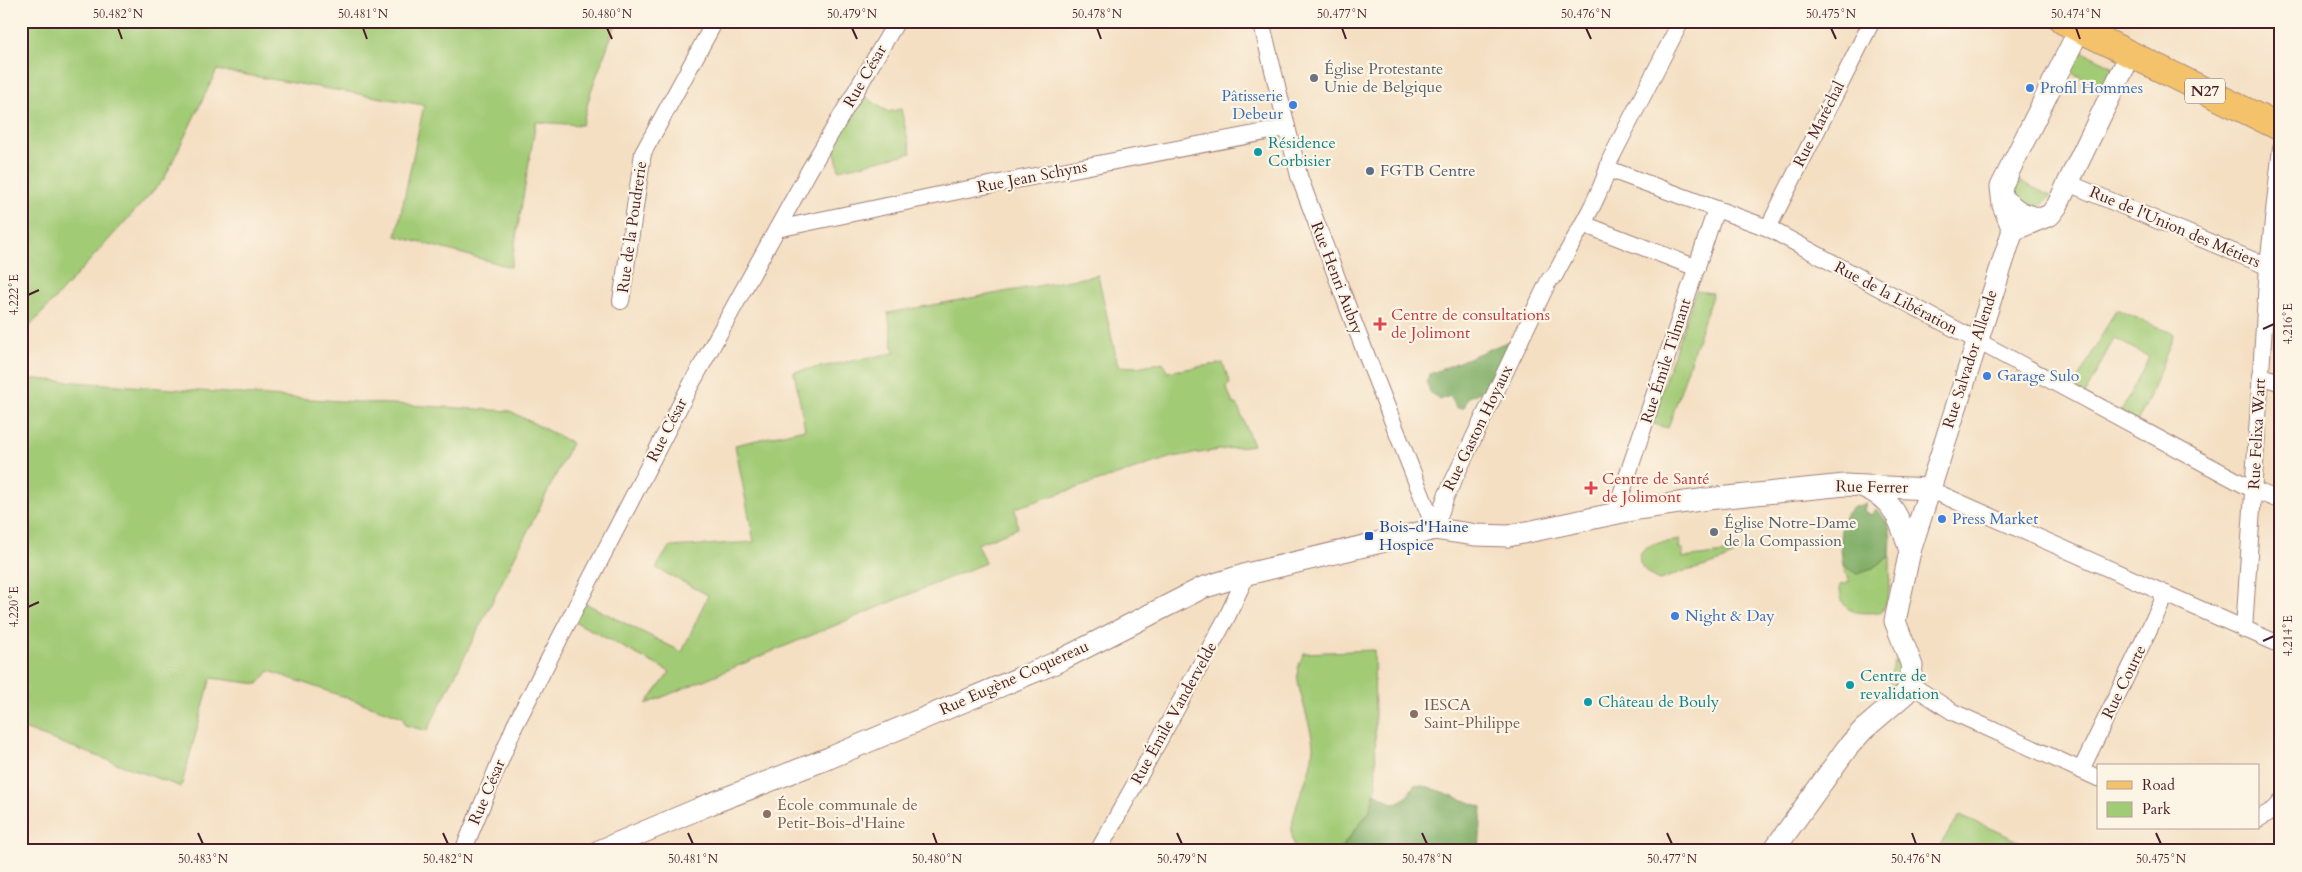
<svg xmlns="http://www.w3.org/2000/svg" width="2302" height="872" font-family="Cardo,serif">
  <rect width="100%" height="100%" fill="#fcf5e5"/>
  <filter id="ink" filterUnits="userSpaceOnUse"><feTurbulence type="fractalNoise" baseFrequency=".02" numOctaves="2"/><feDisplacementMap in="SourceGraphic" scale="10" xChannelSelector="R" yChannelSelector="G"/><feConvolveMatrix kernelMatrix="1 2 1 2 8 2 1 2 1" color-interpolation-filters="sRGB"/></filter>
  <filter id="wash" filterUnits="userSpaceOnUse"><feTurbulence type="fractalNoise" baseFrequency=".0096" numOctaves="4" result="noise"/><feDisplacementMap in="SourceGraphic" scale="20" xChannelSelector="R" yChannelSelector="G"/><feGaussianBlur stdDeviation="1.12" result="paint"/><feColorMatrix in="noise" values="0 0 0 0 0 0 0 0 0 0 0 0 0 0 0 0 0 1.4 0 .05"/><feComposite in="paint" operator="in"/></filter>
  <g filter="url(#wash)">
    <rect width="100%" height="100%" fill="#f4dfc3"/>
    <g fill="#a2cb76" stroke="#767550">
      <polygon points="21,21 617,21 591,91 582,125 536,122 511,267 396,236 424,105 217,70 164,179 21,336"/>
      <polygon points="2079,50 2114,67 2104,89 2068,71"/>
      <polygon points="861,94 888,112 901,109 911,153 839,170 833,142"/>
      <path d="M2015 179 2051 196 2041 206C2023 209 2009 196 2015 179Z"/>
      <polygon points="1098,275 1118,366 1137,367 1163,362 1167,372 1223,363 1230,384 1226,386 1233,404 1237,404 1253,445 1172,457 1015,508 1018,528 977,544 985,563 646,704 670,672 570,619 579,600 682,652 708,595 656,568 669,547 754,542 735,445 805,429 794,372 894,353 888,313"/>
      <polygon points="1696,291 1713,293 1668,428 1650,423"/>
      <polygon points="2116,309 2174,334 2149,398 2137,422 2118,417 2149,357 2114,338 2083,398 2071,392"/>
      <polygon points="21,378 324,400 510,411 572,443 427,731 405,725 403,717 269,671 258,684 211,678 181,787 21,728"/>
      <path d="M1680 540 1679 548 1683 549V558L1741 551C1723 562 1705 567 1685 571 1676 573 1668 578 1659 580 1646 575 1628 556 1649 546 1657 542 1670 542 1680 540Z"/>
      <path d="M1890 556C1890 573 1892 596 1882 612 1857 614 1840 615 1840 585L1849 582 1843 565 1857 574 1872 569Z"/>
      <path d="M1374 650 1376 788 1369 812 1340 849 1295 851C1294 844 1291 835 1292 828 1294 800 1313 775 1313 746 1312 724 1294 684 1298 667 1299 663 1302 658 1304 653Z"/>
      <path d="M1901 659C1907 681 1891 693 1877 708L1880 699H1883L1886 695 1894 662Z"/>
      <polygon points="1960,815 2041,851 1936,851"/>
    </g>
    <g fill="#81af67" stroke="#666749">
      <polygon points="1514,339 1493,387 1468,397 1464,408 1457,408 1450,396 1440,400 1430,392 1426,381 1430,374"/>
      <path d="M1866 503 1864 511 1871 515 1876 509C1893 526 1891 533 1890 556L1872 569 1857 574 1843 565C1841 549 1836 521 1851 509 1855 506 1862 505 1866 503Z"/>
      <polygon points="1414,785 1429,787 1482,807 1479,851 1332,851 1340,849 1369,812 1375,793 1394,804 1407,797"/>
    </g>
  </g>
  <g filter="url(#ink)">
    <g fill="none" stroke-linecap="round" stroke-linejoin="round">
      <defs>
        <g id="minor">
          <polyline points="1261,21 1299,176 1353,321 1435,529"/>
          <polyline points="1608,169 1768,228 2254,490 2281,501"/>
          <polyline points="2068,183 2281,272"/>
          <polyline points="2001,195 2021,210 2044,218"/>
          <polyline points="1583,224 1697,268"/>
          <polyline points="1768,228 1872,21"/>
          <polyline points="777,229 963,190 1287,128"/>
          <polyline points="621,301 643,153 715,21"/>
          <polyline points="2260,375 2281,383"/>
          <polyline points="1929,489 2281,645"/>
          <polyline points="1615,513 1716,209"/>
          <path d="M1435 529 1446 496 1549 280 1555 275C1572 241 1602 196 1610 160L1681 21"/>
          <polyline points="2244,630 2268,266 2281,148"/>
          <polyline points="1910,684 1953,712 2098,778"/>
          <polyline points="2081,770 2166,594"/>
          <polyline points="2258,819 2275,809 2281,802"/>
          <polyline points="463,851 515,725 688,390 810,169 897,21"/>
          <polyline points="1098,851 1227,617 1247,574"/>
        </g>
        <g id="tertiary">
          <polyline points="2013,230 2003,205 2001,187 2079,30"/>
          <polyline points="2013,230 2050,215 2057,206 2130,55"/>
          <path d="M1864 487C1894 499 1901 522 1910 551"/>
          <polyline points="599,851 710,804 829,758 1055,663 1202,588 1247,574 1435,529 1476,535 1508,536 1637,509 1707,499 1845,485 1929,489"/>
          <polyline points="1773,851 1847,748 1863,730 1906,693 1910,684 1912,666 1895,621 1910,551 2013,230"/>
        </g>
        <polyline id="primary" points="2063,21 2281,128"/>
      </defs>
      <use href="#minor" stroke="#9f7f77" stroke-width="18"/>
      <use href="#tertiary" stroke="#9f7f77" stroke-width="23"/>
      <use href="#primary" stroke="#9f7f77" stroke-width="28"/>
      <use href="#minor" stroke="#fff" stroke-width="16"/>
      <use href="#tertiary" stroke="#fff" stroke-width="21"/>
      <use href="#primary" stroke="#f4c26a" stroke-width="26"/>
    </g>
  </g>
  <path fill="none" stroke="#4a1f2b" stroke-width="2" d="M118 28 122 39M363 28 367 39M607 28 612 39M852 28 857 39M1097 28 1101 39M1342 28 1346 39M1586 28 1591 39M1831 28 1836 39M2076 28 2080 39M28 295 39 290M2263 329 2274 324M28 607 39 602M2263 641 2274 636M198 833 203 844M443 833 448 844M688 833 693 844M933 833 937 844M1177 833 1182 844M1422 833 1427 844M1667 833 1672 844M1912 833 1916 844M2156 833 2161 844"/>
  <g fill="#6b7280" stroke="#fcf5e5" stroke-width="2">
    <circle cx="1314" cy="78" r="5"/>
    <circle cx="1714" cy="532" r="5"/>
  </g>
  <g fill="#3f7fe0" stroke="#fcf5e5" stroke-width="2">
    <circle cx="2030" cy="88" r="5"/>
    <circle cx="1293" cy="105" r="5"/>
    <circle cx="1987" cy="376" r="5"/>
    <circle cx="1942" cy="519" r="5"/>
    <circle cx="1675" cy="616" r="5"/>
  </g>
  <g fill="#0f9aa8" stroke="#fcf5e5" stroke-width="2">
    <circle cx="1258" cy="152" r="5"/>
    <circle cx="1850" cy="685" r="5"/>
    <circle cx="1588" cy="702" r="5"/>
  </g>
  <circle fill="#5c6f8a" stroke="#fcf5e5" stroke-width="2" cx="1370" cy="171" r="5"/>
  <g fill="#e0444e" stroke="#fcf5e5" stroke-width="2">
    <path d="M1377.5 316.5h5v5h5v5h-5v5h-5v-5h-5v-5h5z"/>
    <path d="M1588.5 480.5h5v5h5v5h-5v5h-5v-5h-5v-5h5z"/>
  </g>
  <rect fill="#1a4fb4" stroke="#fcf5e5" stroke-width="2" x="1364" y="531" width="10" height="10" rx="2.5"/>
  <g fill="#8d6e63" stroke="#fcf5e5" stroke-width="2">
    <circle cx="1414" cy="714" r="5"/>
    <circle cx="767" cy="814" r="5"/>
  </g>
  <g text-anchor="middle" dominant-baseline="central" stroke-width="4.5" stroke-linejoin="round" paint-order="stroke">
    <rect fill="#fcf5e5" stroke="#7f5f63" stroke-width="1" x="2185" y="78.5" width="40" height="25" rx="4"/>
    <g font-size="15" font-weight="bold" fill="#4a1f2b">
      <text x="2205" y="91">N27</text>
    </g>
    <g font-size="16" fill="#5b616d" stroke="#fcf5e5" text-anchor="start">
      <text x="1324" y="69">Église Protestante<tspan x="1324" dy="18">Unie de Belgique</tspan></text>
      <text x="1724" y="523">Église Notre-Dame<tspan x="1724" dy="18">de la Compassion</tspan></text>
    </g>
    <g font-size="16" fill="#4a1f2b" stroke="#fcf5e5">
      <text transform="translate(865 76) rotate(-60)">Rue César</text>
      <text transform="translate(1819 124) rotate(-63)">Rue Maréchal</text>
      <text transform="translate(1032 177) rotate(-11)">Rue Jean Schyns</text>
      <text transform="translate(632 227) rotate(-82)">Rue de la Poudrerie</text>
      <text transform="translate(2175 227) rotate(23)">Rue de l'Union des Métiers</text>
      <text transform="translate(1337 278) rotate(69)">Rue Henri Aubry</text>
      <text transform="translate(1896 298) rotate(28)">Rue de la Libération</text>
      <text transform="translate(1970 359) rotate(-72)">Rue Salvador Allende</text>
      <text transform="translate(1666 361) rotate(-72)">Rue Émile Tilmant</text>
      <text transform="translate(1478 428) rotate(-64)">Rue Gaston Hoyaux</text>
      <text transform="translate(667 430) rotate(-63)">Rue César</text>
      <text transform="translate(2257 434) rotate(-87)">Rue Felixa Wart</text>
      <text transform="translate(1872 487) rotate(1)">Rue Ferrer</text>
      <text transform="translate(1014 678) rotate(-24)">Rue Eugène Coquereau</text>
      <text transform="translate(2124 682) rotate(-64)">Rue Courte</text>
      <text transform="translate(1174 713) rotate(-61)">Rue Émile Vandervelde</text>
      <text transform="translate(487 792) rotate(-67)">Rue César</text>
    </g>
    <g font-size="16" fill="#366cbe" stroke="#fcf5e5" text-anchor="start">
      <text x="2040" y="88">Profil Hommes</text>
      <text x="1283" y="96" text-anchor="end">Pâtisserie<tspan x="1283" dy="18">Debeur</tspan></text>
      <text x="1997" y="376">Garage Sulo</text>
      <text x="1952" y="519">Press Market</text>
      <text x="1685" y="616">Night &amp; Day</text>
    </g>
    <g font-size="16" fill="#0d838f" stroke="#fcf5e5" text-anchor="start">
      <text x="1268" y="143">Résidence<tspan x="1268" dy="18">Corbisier</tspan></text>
      <text x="1860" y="676">Centre de<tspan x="1860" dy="18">revalidation</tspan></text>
      <text x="1598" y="702">Château de Bouly</text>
    </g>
    <g font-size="16" fill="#4e5e75" stroke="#fcf5e5" text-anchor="start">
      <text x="1380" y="171">FGTB Centre</text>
    </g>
    <g font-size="16" fill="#be3a42" stroke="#fcf5e5" text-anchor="start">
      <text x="1391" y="315">Centre de consultations<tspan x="1391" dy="18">de Jolimont</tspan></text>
      <text x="1602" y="479">Centre de Santé<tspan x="1602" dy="18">de Jolimont</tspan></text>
    </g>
    <g font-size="16" fill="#164399" stroke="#fcf5e5" text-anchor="start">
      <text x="1379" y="527">Bois-d'Haine<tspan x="1379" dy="18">Hospice</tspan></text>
    </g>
    <g font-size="16" fill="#785e54" stroke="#fcf5e5" text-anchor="start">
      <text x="1424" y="705">IESCA<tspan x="1424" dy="18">Saint-Philippe</tspan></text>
      <text x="777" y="805">École communale de<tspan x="777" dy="18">Petit-Bois-d'Haine</tspan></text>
    </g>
  </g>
  <rect width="2302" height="872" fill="none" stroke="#fcf5e5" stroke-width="55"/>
  <rect x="2097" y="764" width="162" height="65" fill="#fcf5e5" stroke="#b59f9b"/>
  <rect x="2107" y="781" width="25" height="8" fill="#f4c26a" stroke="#b59f9b"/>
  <text x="2142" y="790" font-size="15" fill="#4a1f2b">Road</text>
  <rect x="2107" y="802" width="25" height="15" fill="#a2cb76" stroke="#b59f9b"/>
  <text x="2142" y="814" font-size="15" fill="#4a1f2b">Park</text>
  <rect x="28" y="28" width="2246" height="816" fill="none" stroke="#4a1f2b" stroke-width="2"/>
  <g font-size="12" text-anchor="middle" fill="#4a1f2b">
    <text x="118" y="18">50.482°N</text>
    <text x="363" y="18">50.481°N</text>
    <text x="607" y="18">50.480°N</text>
    <text x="852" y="18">50.479°N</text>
    <text x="1097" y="18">50.478°N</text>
    <text x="1342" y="18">50.477°N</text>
    <text x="1586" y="18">50.476°N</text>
    <text x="1831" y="18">50.475°N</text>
    <text x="2076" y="18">50.474°N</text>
    <text transform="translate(14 295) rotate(-90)" y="4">4.222°E</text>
    <text transform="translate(2288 324) rotate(-90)" y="4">4.216°E</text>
    <text transform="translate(14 607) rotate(-90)" y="4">4.220°E</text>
    <text transform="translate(2288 636) rotate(-90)" y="4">4.214°E</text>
    <text x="203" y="863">50.483°N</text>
    <text x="448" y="863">50.482°N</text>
    <text x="693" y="863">50.481°N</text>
    <text x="937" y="863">50.480°N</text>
    <text x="1182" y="863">50.479°N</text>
    <text x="1427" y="863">50.478°N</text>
    <text x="1672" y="863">50.477°N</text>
    <text x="1916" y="863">50.476°N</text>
    <text x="2161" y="863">50.475°N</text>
  </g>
</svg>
